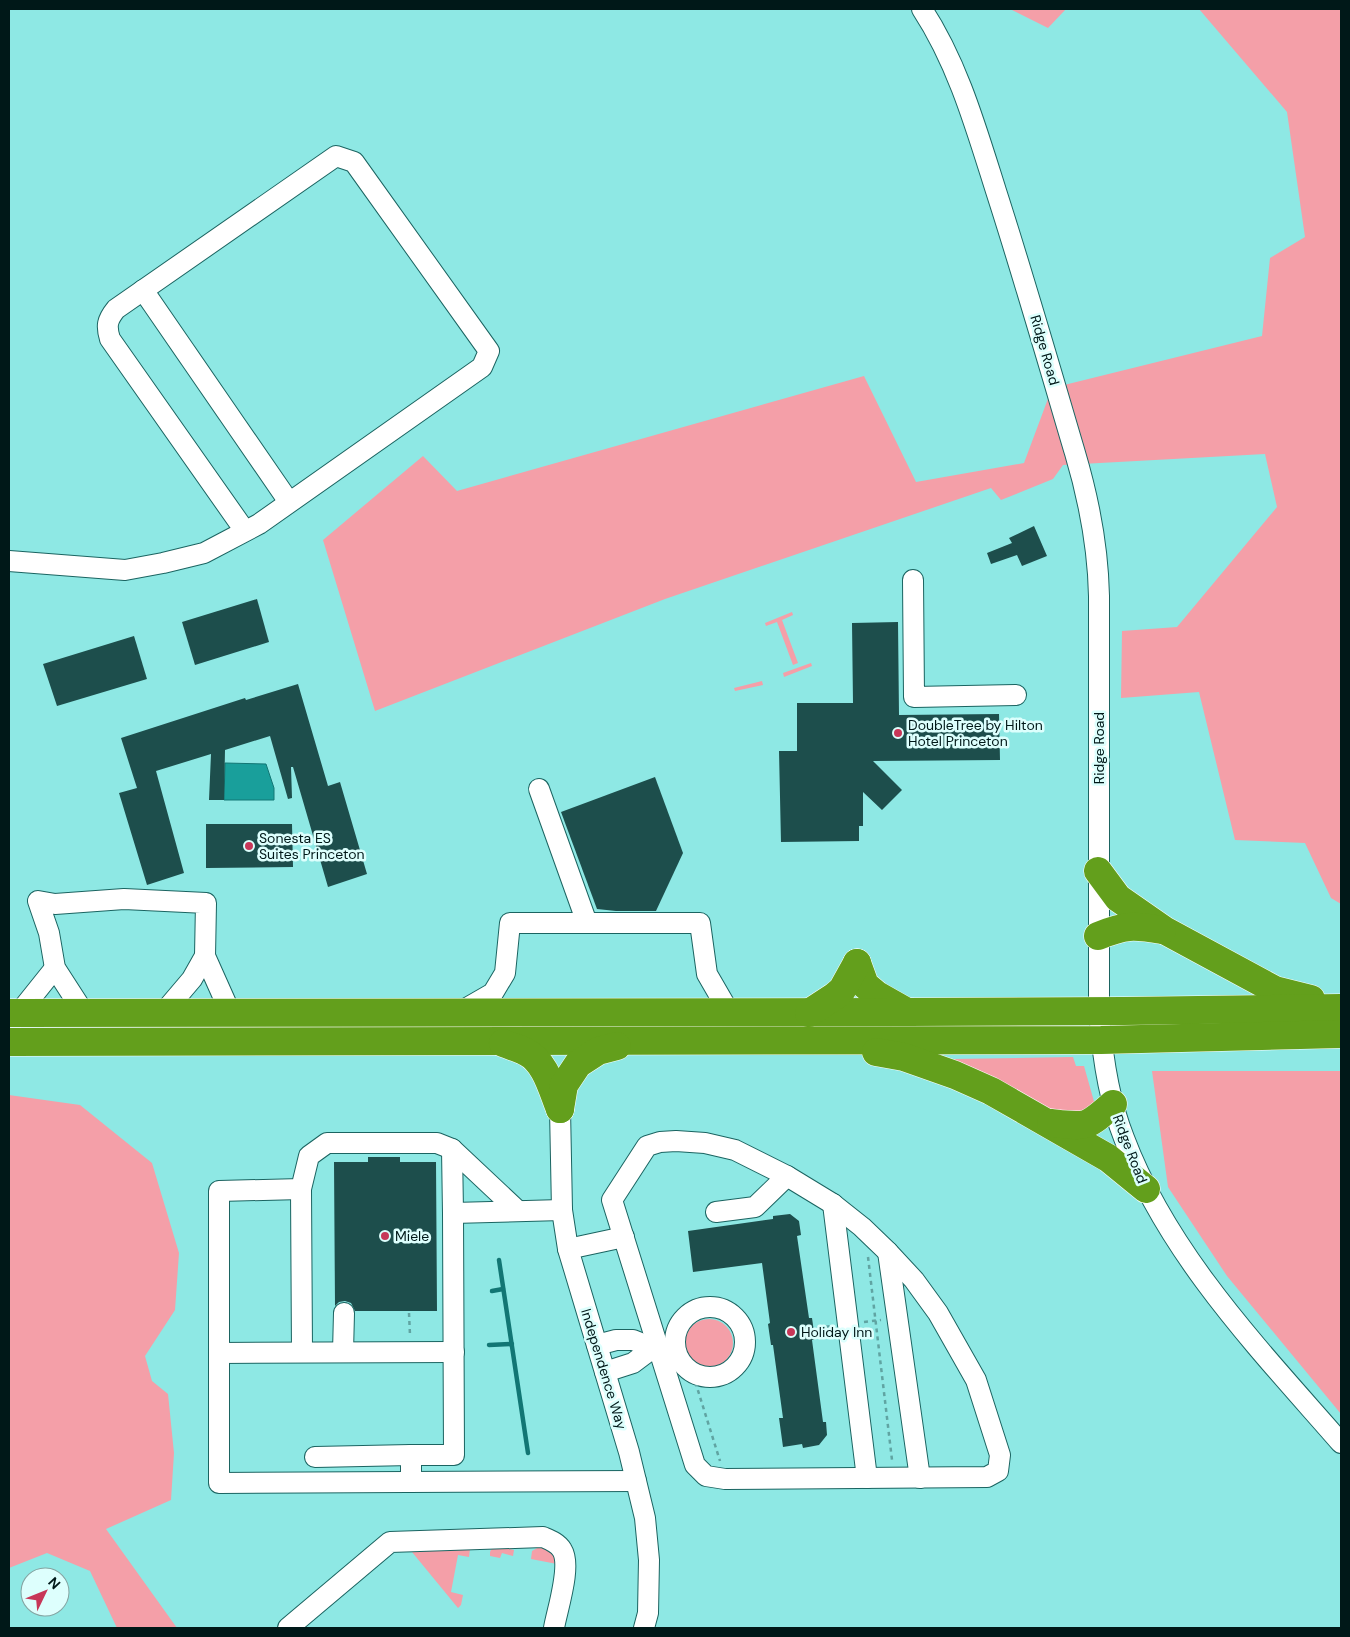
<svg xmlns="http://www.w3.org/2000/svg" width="1350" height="1637" font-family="'DM Sans',sans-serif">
  <rect width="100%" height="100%" fill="#8ee8e4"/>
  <g fill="#f49fa8">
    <polygon points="1010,9 1066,9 1048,28"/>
    <polygon points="1199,9 1341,9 1341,904 1331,898 1305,843 1235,840 1199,692 1121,698 1122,631 1177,627 1277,507 1265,454 1063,465 1053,479 1001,500 991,488 665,599 375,711 323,540 423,456 457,491 864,376 916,482 1024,463 1052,388 1262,336 1270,258 1305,237 1287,112"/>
    <polygon points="792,612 793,615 782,620 798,663 793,665 777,622 766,626 765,623"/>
    <polygon points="811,663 812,666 784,677 783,673"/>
    <polygon points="762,681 763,685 735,691 734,688"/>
    <polygon points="1073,1057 1076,1066 1084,1066 1095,1105 1083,1117 1057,1116 952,1059"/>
    <polygon points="1152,1071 1341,1071 1341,1414 1227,1276 1168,1187"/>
    <polygon points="9,1095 80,1105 152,1163 179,1253 175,1310 145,1356 152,1381 168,1394 174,1453 171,1500 106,1529 177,1628 117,1628 90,1571 47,1553 9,1568"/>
    <circle cx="709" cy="1343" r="24"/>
    <path d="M539 1547C548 1548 553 1554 558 1561L557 1564 531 1559 532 1551Z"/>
    <polygon points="492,1548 504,1548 514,1550 513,1556 502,1553 500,1558 490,1556 490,1552"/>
    <polygon points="412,1549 470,1549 469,1557 458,1555 451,1592 463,1595 461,1605 458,1608 412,1552"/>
  </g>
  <polygon fill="#199f9b" stroke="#127674" points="225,763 266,764 274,788 274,800 224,800"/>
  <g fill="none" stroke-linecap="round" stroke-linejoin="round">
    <g stroke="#127674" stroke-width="4.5">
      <polyline points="499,1260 528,1453"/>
      <polyline points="492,1291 503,1289"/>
      <polyline points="489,1345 512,1344"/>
    </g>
  </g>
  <g fill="#1d4e4c">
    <polygon points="1034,526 1047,556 1022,566 1017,555 991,564 987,553 1012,543 1009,538"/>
    <polygon points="257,599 269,642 195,665 182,622"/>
    <polygon points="898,622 899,715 999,714 1000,760 873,761 902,790 882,810 863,792 863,826 859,826 859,841 781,842 779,751 797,751 797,703 853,703 852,623"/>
    <polygon points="134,636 147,679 57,706 43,664"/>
    <polygon points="298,684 328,786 340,782 367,874 328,887 293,767 291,767 292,798 288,799 270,736 225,750 224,800 209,800 211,754 156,771 184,873 147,885 119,793 137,788 121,738 245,698 246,700"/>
    <polygon points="655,777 683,853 656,911 616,911 597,909 561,812"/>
    <polygon points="206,824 292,824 293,867 206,868"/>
    <polygon points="368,1157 400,1157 400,1162 436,1162 437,1311 355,1311 351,1303 345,1301 339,1302 335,1306 334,1162 368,1162"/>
    <polygon points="790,1214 799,1221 801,1235 797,1236 809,1318 812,1318 815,1339 812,1340 823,1422 826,1422 827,1435 819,1445 803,1448 802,1444 783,1447 779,1418 783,1418 773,1345 771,1345 768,1324 770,1323 762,1263 693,1272 688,1231 773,1219 773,1216"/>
  </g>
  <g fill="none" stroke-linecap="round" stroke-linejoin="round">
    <defs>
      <g id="minor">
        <path d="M922 9C958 64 976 128 996 191 1024 278 1049 365 1075 453 1089 500 1098 547 1099 596V1011C1102 1054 1108 1098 1124 1138 1168 1255 1260 1350 1341 1443"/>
        <polyline points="143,290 289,502"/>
        <path d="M9 561 125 570 163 563 204 553 259 524 482 367 489 351 354 162 336 156 116 309C107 320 106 326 110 339L245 531"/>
        <polyline points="913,580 914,697 1016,695"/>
        <polyline points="539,789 587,923"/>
        <polyline points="164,1012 192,979 205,956"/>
        <polyline points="460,1012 493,993 505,973 510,923 700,923 707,974 729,1012"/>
        <polyline points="19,1013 55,968"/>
        <polyline points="84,1013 55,968 49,933 38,901 55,904 124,899 206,903 205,956 230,1012"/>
        <polyline points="560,1109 562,1210 568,1249 629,1452 645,1518 649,1560 648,1613 644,1628"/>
        <polygon points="676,1141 705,1143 735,1150 787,1176 833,1204 862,1227 888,1252 914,1280 938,1313 976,1380 1000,1455 998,1471 987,1477 725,1479 706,1476 695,1465 612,1200 647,1146 660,1142"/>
        <polyline points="452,1149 453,1213 562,1210"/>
        <polyline points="301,1189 302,1352"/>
        <polyline points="833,1204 867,1478"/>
        <polyline points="518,1211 452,1149 437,1143 327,1143 309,1156 301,1189 219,1191 219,1483 636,1481"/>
        <polyline points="716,1212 755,1207 787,1176"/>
        <polyline points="568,1249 624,1237"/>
        <polyline points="888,1252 920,1478"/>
        <circle cx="710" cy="1342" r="35"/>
        <polyline points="597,1345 616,1340 633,1340 653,1348 668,1348"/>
        <polyline points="343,1352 344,1313"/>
        <polyline points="219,1353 454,1352"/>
        <polyline points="605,1372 633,1363 653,1348"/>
        <polyline points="315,1457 411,1455"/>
        <polyline points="411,1482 411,1455 454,1455 453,1213"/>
        <path d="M288 1628 390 1542 543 1537C550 1540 558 1543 562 1550 572 1566 557 1610 554 1628"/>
      </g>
      <g id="highway">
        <polyline points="1098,871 1118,898 1164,930 1275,990 1311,999"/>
        <path d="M1098 936C1125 925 1133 925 1162 930"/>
        <polyline points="857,963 865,985 877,995 907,1012"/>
        <polyline points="9,1013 908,1012 1124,1011 1341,1008"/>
        <polyline points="809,1013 835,996 842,990 857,963"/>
        <polyline points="9,1042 1101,1040 1341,1034"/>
        <path d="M503 1043C510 1046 519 1048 526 1052 546 1062 552 1090 560 1109"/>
        <polyline points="876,1052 904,1057 955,1075 991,1091 1108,1158 1146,1189"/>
        <polyline points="560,1109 564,1085 578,1064 598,1051 617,1046"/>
        <path d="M1051 1123C1087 1127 1086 1128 1113 1104"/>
      </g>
    </defs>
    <use href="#minor" stroke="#1b6461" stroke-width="22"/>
    <use href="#highway" stroke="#fff" stroke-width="29"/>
    <g stroke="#60a4a2" stroke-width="2.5" stroke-dasharray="4 4" stroke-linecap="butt">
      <polyline points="868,1257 892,1460"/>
      <polyline points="409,1313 410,1335"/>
      <polyline points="864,1322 881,1320"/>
      <polyline points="818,1328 831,1326"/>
      <polyline points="699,1376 695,1381 720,1461"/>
    </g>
    <use href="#minor" stroke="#fff" stroke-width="20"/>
    <use href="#highway" stroke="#639f1c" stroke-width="28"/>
  </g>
  <g fill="#c73758" stroke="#ddfffd" stroke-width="2">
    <circle cx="898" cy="733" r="5"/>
    <circle cx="249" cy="846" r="5"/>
    <circle cx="385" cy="1236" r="5"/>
    <circle cx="791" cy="1332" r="5"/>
  </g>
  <g text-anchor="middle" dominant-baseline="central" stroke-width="5" stroke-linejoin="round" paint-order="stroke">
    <g font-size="14" fill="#001818" stroke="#ddfffd">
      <text transform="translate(1045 350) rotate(74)">Ridge Road</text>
      <text transform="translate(1099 748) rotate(-90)">Ridge Road</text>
      <text transform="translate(1130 1149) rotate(69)">Ridge Road</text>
      <text transform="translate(604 1369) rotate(73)">Independence Way</text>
    </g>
    <g font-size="14" fill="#001818" stroke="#ddfffd" text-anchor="start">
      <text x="908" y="725">DoubleTree by Hilton<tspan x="908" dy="16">Hotel Princeton</tspan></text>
      <text x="259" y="838">Sonesta ES<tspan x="259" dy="16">Suites Princeton</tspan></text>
      <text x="395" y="1236">Miele</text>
      <text x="801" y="1332">Holiday Inn</text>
    </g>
  </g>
  <rect width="1350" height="1637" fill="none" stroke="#001818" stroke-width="20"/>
  <g transform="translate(45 1592) rotate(47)"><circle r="24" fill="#ddfffd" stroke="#85a3a1"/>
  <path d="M0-4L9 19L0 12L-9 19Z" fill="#c73758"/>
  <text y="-8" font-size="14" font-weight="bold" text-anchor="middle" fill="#001818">N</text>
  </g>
</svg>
